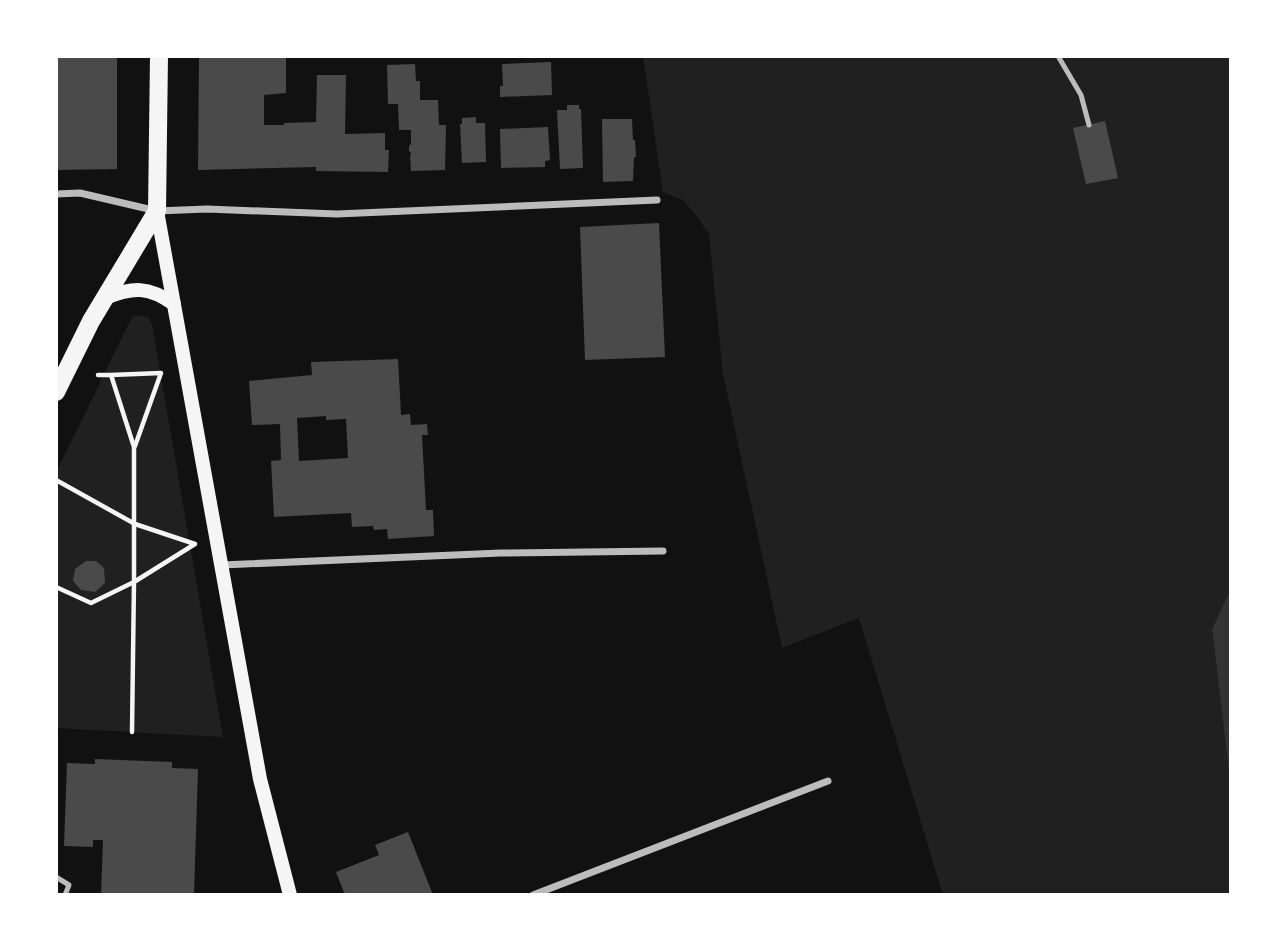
<svg xmlns="http://www.w3.org/2000/svg" width="1287" height="951" font-family="'Fira Sans',sans-serif">
  <rect width="100%" height="100%" fill="#111"/>
  <g fill="#202020">
    <polygon points="643,56 1231,56 1231,588 1212,629 1231,788 1231,895 943,895 859,618 782,648 723,374 709,234 697,217 683,200 663,192"/>
    <polygon points="137,315 148,317 152,324 223,737 56,728 56,473 132,317"/>
  </g>
  <polygon fill="#333" points="1231,588 1231,788 1212,629"/>
  <g fill="#4a4a4a" fill-rule="evenodd">
    <polygon points="56,56 117,56 117,169 56,170"/>
    <polygon points="199,56 286,56 286,93 264,95 264,125 284,125 284,123 316,122 317,75 346,75 345,134 385,133 385,150 389,150 388,172 316,171 316,167 198,170"/>
    <polygon points="551,62 552,95 500,97 500,86 503,86 502,64"/>
    <polygon points="415,64 416,81 420,81 420,100 438,100 439,125 446,125 445,170 411,171 410,155 411,155 411,153 409,151 409,146 411,144 411,130 399,130 398,104 388,104 387,65"/>
    <polygon points="567,105 579,105 579,109 581,109 583,168 560,169 557,110 567,110"/>
    <polygon points="476,117 476,123 485,123 486,162 462,163 460,124 462,124 462,118"/>
    <polygon points="602,119 632,119 633,140 635,140 636,157 634,157 633,181 603,182"/>
    <polygon points="1105,121 1118,178 1086,184 1073,128"/>
    <polygon points="548,127 550,160 545,161 545,167 501,168 500,129"/>
    <polygon points="659,223 665,357 585,360 580,227"/>
    <path d="M398 359 401 415 410 414 411 425 427 424 428 435H422L426 510H433L434 536 388 539 387 529 374 530 373 526 352 527 351 513 274 517 271 461 281 460 280 424 252 425 249 381 312 375 311 362ZM326 416V420L346 419 348 458 299 461 297 418Z"/>
    <polygon points="86,561 96,561 104,568 105,583 95,592 81,590 73,581 75,569"/>
    <polygon points="95,759 172,762 172,768 198,769 194,895 101,895 103,840 93,840 93,847 64,846 67,763 95,764"/>
    <polygon points="408,832 433,895 345,895 336,872 379,855 375,845"/>
  </g>
  <g fill="none" stroke-linecap="round" stroke-linejoin="round">
    <g stroke="#f5f5f5" stroke-width="4.5">
      <polyline points="111,375 161,373 135,446"/>
      <polyline points="56,480 135,524 195,544 134,582 132,732"/>
      <polyline points="56,587 91,603 134,582 134,447 111,375 98,375"/>
    </g>
    <g stroke="#bcbcbc" stroke-width="5">
      <polyline points="1058,56 1081,95 1089,125"/>
      <polyline points="56,877 69,885 65,895"/>
    </g>
    <g stroke="#bcbcbc" stroke-width="7">
      <polyline points="56,194 80,193 157,211 207,209 337,214 657,200"/>
      <polyline points="222,565 501,553 663,551"/>
      <polyline points="533,895 828,781"/>
    </g>
    <g stroke="#f5f5f5" stroke-width="14">
      <polyline points="157,211 260,779 290,895"/>
      <path d="M105 298C133 287 148 286 174 304"/>
    </g>
    <polyline stroke="#f5f5f5" stroke-width="18" points="56,392 91,321 157,211 159,56"/>
  </g>
  <rect width="1287" height="951" fill="none" stroke="#ffffff" stroke-width="116"/>
</svg>
